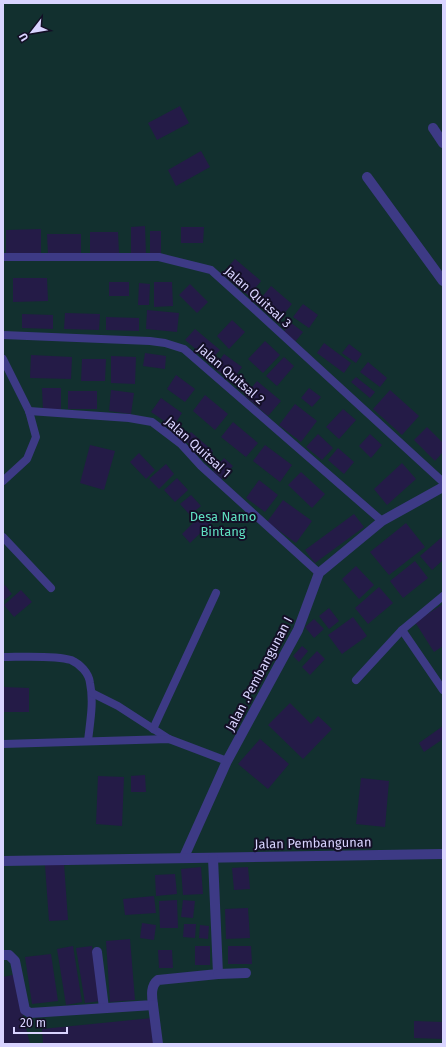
<svg xmlns="http://www.w3.org/2000/svg" width="446" height="1047" font-family="'Fira Sans',sans-serif">
  <rect width="100%" height="100%" fill="#130f26"/>
  <rect fill="#12302f" x="3" y="3" width="440" height="1041"/>
  <g fill="#241b47">
    <polygon points="180,106 189,123 157,140 148,123"/>
    <polygon points="201,151 210,167 176,186 168,170"/>
    <polygon points="145,226 146,255 131,255 131,227"/>
    <polygon points="181,227 204,227 203,243 181,243"/>
    <polygon points="41,229 41,253 6,253 6,230"/>
    <rect x="150" y="231" width="11" height="23"/>
    <polygon points="90,232 118,232 119,253 90,254"/>
    <polygon points="47,234 81,234 81,254 48,254"/>
    <polygon points="235,259 261,281 249,296 222,274"/>
    <polygon points="13,278 47,278 48,301 13,302"/>
    <rect x="109" y="282" width="20" height="14"/>
    <polygon points="154,282 172,282 173,306 154,307"/>
    <polygon points="139,283 150,284 149,305 138,305"/>
    <polygon points="190,284 208,302 197,313 179,295"/>
    <polygon points="271,286 292,304 279,320 258,302"/>
    <polygon points="303,304 318,315 309,328 293,317"/>
    <polygon points="147,310 179,313 177,332 146,329"/>
    <polygon points="65,313 100,314 99,330 64,329"/>
    <polygon points="22,314 53,315 53,329 22,328"/>
    <polygon points="106,317 139,318 139,331 106,330"/>
    <polygon points="232,320 245,332 229,349 217,336"/>
    <polygon points="290,322 303,332 295,342 283,333"/>
    <polygon points="195,329 220,350 210,361 185,340"/>
    <polygon points="265,341 280,355 263,373 248,359"/>
    <polygon points="324,343 351,363 344,373 317,353"/>
    <polygon points="349,344 362,354 356,363 342,353"/>
    <polygon points="145,353 166,356 165,369 143,366"/>
    <polygon points="224,354 242,367 232,381 214,368"/>
    <polygon points="31,355 72,357 71,379 30,378"/>
    <polygon points="111,356 136,357 135,384 111,383"/>
    <polygon points="284,357 294,366 277,386 266,376"/>
    <polygon points="82,359 106,359 105,381 81,381"/>
    <polygon points="368,362 387,378 380,387 360,372"/>
    <polygon points="176,375 195,389 185,402 167,389"/>
    <polygon points="356,377 375,392 370,398 351,382"/>
    <polygon points="257,381 281,401 268,416 245,396"/>
    <polygon points="42,388 61,388 61,409 43,410"/>
    <polygon points="309,388 321,397 312,407 301,398"/>
    <polygon points="111,390 134,393 131,414 109,411"/>
    <polygon points="390,390 419,416 402,435 373,409"/>
    <rect x="68" y="391" width="29" height="18"/>
    <polygon points="205,395 228,414 215,430 193,411"/>
    <polygon points="161,398 182,413 173,427 151,412"/>
    <polygon points="295,404 317,421 301,442 279,425"/>
    <polygon points="343,409 356,420 339,439 326,427"/>
    <polygon points="233,422 258,443 246,457 221,437"/>
    <polygon points="427,427 443,443 443,452 435,461 414,440"/>
    <polygon points="191,432 213,451 205,459 184,440"/>
    <polygon points="318,434 333,448 322,460 306,447"/>
    <polygon points="370,434 382,445 371,458 359,446"/>
    <polygon points="90,445 115,451 104,490 80,483"/>
    <polygon points="265,445 292,465 280,482 253,461"/>
    <polygon points="338,448 354,462 344,474 328,460"/>
    <polygon points="139,453 155,470 146,479 130,462"/>
    <polygon points="224,458 233,466 222,479 213,471"/>
    <polygon points="402,463 416,479 387,505 374,489"/>
    <polygon points="166,464 174,474 159,489 149,479"/>
    <polygon points="301,472 325,494 312,508 288,485"/>
    <polygon points="177,478 188,490 175,502 164,490"/>
    <polygon points="259,480 278,495 265,512 246,498"/>
    <polygon points="191,495 201,506 190,515 180,504"/>
    <polygon points="283,500 312,521 296,543 267,522"/>
    <polygon points="204,512 213,521 190,543 182,534"/>
    <polygon points="354,514 364,527 315,563 305,550"/>
    <polygon points="406,523 425,547 389,575 370,552"/>
    <polygon points="441,538 443,539 443,560 432,570 420,556"/>
    <polygon points="415,561 428,578 403,598 390,581"/>
    <polygon points="356,566 374,585 359,599 342,579"/>
    <polygon points="5,585 12,594 3,601 3,587"/>
    <polygon points="379,587 393,603 368,624 355,608"/>
    <polygon points="21,590 32,602 14,617 4,605"/>
    <polygon points="443,604 443,646 434,652 415,622"/>
    <polygon points="329,608 339,621 329,629 319,616"/>
    <polygon points="353,617 367,636 342,654 328,635"/>
    <polygon points="314,619 324,629 314,638 305,627"/>
    <polygon points="302,646 308,651 299,662 293,656"/>
    <polygon points="317,651 325,659 310,675 302,667"/>
    <polygon points="3,687 29,688 29,712 3,712"/>
    <polygon points="290,703 311,724 318,716 332,729 303,759 268,725"/>
    <polygon points="443,726 443,739 424,752 419,743"/>
    <polygon points="260,739 289,764 268,789 238,764"/>
    <polygon points="145,775 146,792 131,792 131,776"/>
    <polygon points="98,776 124,777 122,826 96,824"/>
    <polygon points="361,778 389,781 385,827 356,824"/>
    <polygon points="64,864 68,920 49,921 45,865"/>
    <polygon points="201,867 203,894 183,895 181,869"/>
    <polygon points="248,867 250,889 234,890 232,868"/>
    <polygon points="175,874 177,894 156,896 155,875"/>
    <polygon points="154,896 156,913 125,915 123,899"/>
    <polygon points="177,900 178,928 160,928 159,901"/>
    <polygon points="183,900 195,901 193,918 181,917"/>
    <polygon points="248,908 250,938 226,939 225,909"/>
    <polygon points="142,923 156,925 154,940 140,938"/>
    <polygon points="184,924 196,924 195,938 183,937"/>
    <polygon points="200,925 209,926 208,939 199,938"/>
    <polygon points="130,939 135,1000 110,1002 106,941"/>
    <polygon points="73,946 82,1002 66,1005 57,949"/>
    <polygon points="92,946 101,1001 85,1003 76,948"/>
    <rect x="195" y="946" width="15" height="19"/>
    <polygon points="228,946 251,946 252,964 228,964"/>
    <polygon points="158,950 172,950 173,968 159,968"/>
    <polygon points="51,954 58,1001 32,1004 25,957"/>
    <polygon points="13,975 30,1044 3,1044 3,977"/>
    <polygon points="152,1018 155,1044 43,1044 42,1029"/>
    <polygon points="414,1021 443,1022 443,1039 414,1038"/>
  </g>
  <g fill="none" stroke-linecap="round" stroke-linejoin="round">
    <g stroke="#3d3a85" stroke-width="8">
      <polyline points="3,257 159,257 211,270 252,307 443,482"/>
      <polyline points="3,335 150,341 165,343 184,349 382,521"/>
      <polyline points="3,359 29,411 36,437 27,459 3,481"/>
      <polyline points="29,411 129,418 152,422 181,444 201,466 319,573"/>
      <polyline points="3,537 51,588"/>
      <polyline points="402,630 443,690"/>
      <path d="M3 657C20 657 55 655 71 660 80 664 89 673 90 683 94 702 90 722 88 741"/>
      <polyline points="356,680 402,630 443,596"/>
      <polyline points="92,693 118,706 169,739"/>
      <polyline points="153,729 216,593"/>
      <polyline points="3,744 169,739 227,761"/>
    </g>
    <g stroke="#3d3a85" stroke-width="10">
      <polyline points="433,128 443,143"/>
      <polyline points="367,177 443,281"/>
      <polyline points="184,857 227,761 298,630 319,573 382,521 443,487"/>
      <polyline points="3,861 443,854"/>
      <polyline points="97,952 104,1008"/>
      <path d="M3 955H9L15 961 25 1010 30 1013 153 1005C152 997 150 986 158 980L218 974 213 858"/>
      <polyline points="218,974 246,973"/>
      <polyline points="153,1005 158,1044"/>
    </g>
  </g>
  <g text-anchor="middle" dominant-baseline="central" stroke-width="4" stroke-linejoin="round" paint-order="stroke">
    <g font-size="13" fill="#d9d4ff" stroke="#130f26">
      <text transform="translate(258 297) rotate(42)">Jalan Quitsal 3</text>
      <text transform="translate(231 374) rotate(41)">Jalan Quitsal 2</text>
      <text transform="translate(198 447) rotate(42)">Jalan Quitsal 1</text>
      <text transform="translate(259 674) rotate(-62)">Jalan .Pembangunan I</text>
      <text transform="translate(313 843) rotate(-1)">Jalan Pembangunan</text>
    </g>
    <g font-size="13" fill="#5fe0c0" stroke="#130f26">
      <text x="223" y="516">Desa Namo<tspan x="223" dy="15">Bintang</tspan></text>
    </g>
  </g>
  <rect width="446" height="1047" fill="none" stroke="#d9d4ff" stroke-width="8"/>
  <g transform="translate(32 32) rotate(239)" stroke="#130f26" stroke-width="3" paint-order="stroke">
  <path d="M0-3L7 15L0 10L-7 15Z" fill="#d9d4ff"/>
  <text y="-6" font-size="11" font-weight="bold" text-anchor="middle" fill="#d9d4ff">U</text>
  </g>
  <path d="M14 1027v6h53v-6" fill="none" stroke="#d9d4ff" stroke-width="2"/>
  <text x="20" y="1027" font-size="12" fill="#d9d4ff" stroke="#130f26" stroke-width="3" paint-order="stroke">20 m</text>
</svg>
